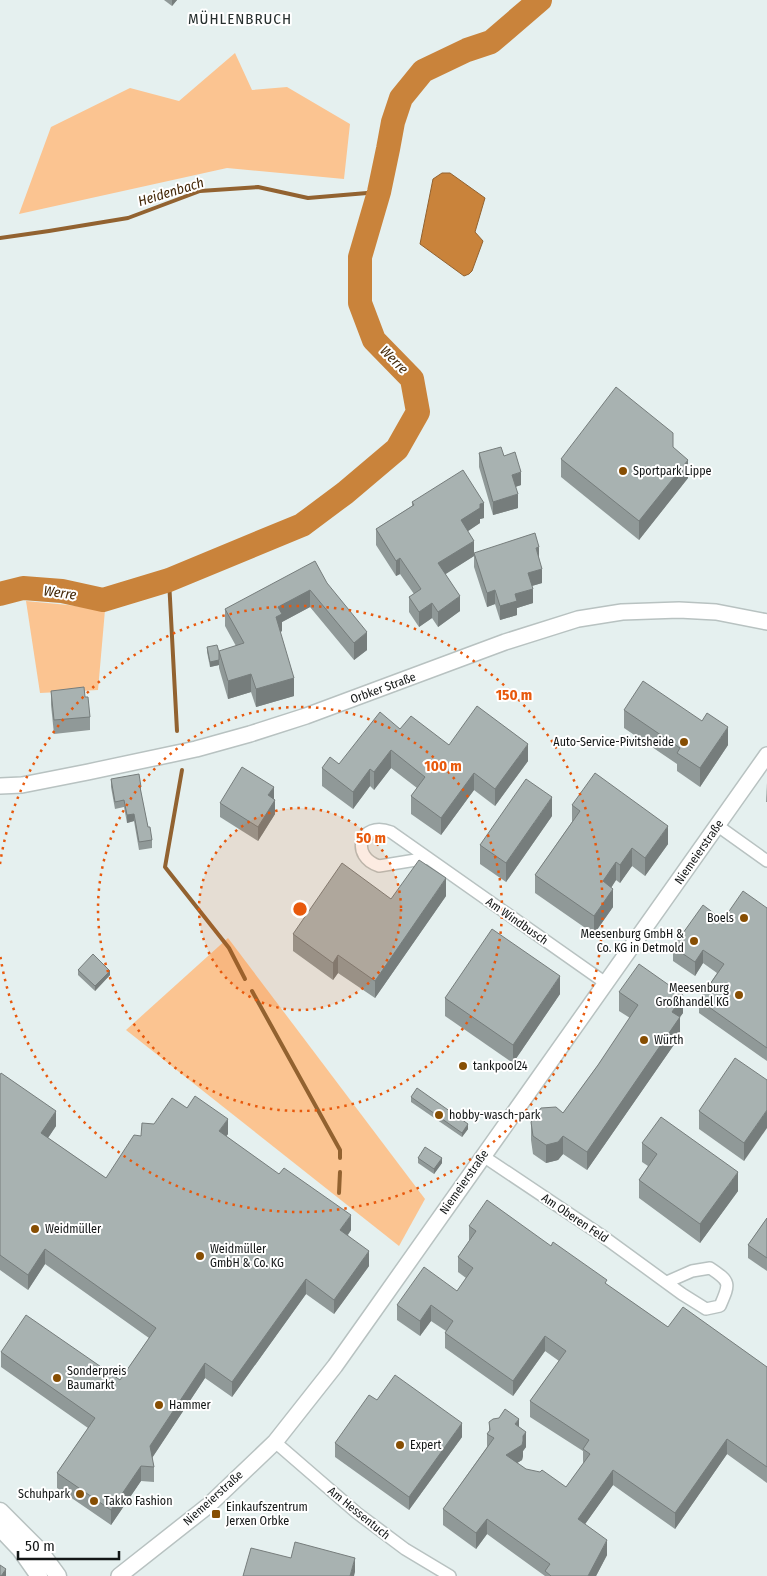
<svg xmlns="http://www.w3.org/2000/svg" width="767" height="1576" font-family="'Fira Sans Condensed',sans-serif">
  <rect width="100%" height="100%" fill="#e5f0ef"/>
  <g fill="#fbc491">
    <polygon points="235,53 252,90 287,87 350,124 344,179 227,168 19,214 51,127 130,88 179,101"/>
    <polygon points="26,601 68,605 105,610 98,690 40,693"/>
    <polygon points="228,938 425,1199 399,1246 126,1030"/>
  </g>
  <polygon fill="#c9833b" stroke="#926230" points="442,173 450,173 485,198 475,232 483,241 472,271 469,274 464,276 420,244 433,179"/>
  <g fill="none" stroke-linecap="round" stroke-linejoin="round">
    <g stroke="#926230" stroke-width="4">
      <polyline points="0,238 49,231 128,218 200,191 258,187 308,198 379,192"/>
      <polyline points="169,580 177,731"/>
      <polyline points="182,770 165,867 229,948 245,979"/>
      <polyline points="252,991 340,1150 340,1158"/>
      <polyline points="339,1193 340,1172"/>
    </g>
    <polyline stroke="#c9833b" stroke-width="24" points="0,594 23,588 62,591 103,600 169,580 302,525 345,493 397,449 418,412 412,379 374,340 360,303 360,257 379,192 388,149 393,122 401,98 423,71 467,50 491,42 540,0"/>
    <defs>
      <g id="minor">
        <polyline points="718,826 767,861"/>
        <path d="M428 858 379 866C350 857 359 820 391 832L607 984"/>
        <path d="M483 1156 601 1235 682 1294 706 1309 720 1306C730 1283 731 1282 710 1268L692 1271 667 1282"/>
        <polyline points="275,1442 357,1513 405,1549 450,1576"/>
      </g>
      <g id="tertiary">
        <polyline points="0,786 22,785 88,772 196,749 250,734 306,716 505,642 578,619 622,612 679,610 716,612 767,622"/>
        <polyline points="119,1576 209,1505 275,1442 335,1366 374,1311 767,755"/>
      </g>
      <g id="secondary">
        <polyline points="0,1511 39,1550 58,1576"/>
        <polyline points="0,1528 20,1549 39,1576"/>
      </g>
    </defs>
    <use href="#minor" stroke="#b8c2c1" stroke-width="14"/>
    <use href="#tertiary" stroke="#b8c2c1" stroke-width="18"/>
    <use href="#secondary" stroke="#b8c2c1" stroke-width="19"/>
    <use href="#minor" stroke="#fff" stroke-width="11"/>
    <use href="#tertiary" stroke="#fff" stroke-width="15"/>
    <use href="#secondary" stroke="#fff" stroke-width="16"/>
  </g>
  <g fill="#909998">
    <polygon points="164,0 177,0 172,6"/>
    <polygon points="673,447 688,478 639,540 561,477 561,459"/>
    <polygon points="479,453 504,456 521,485 515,487 518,508 493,515 479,467"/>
    <polygon points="412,502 484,518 480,519 480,523 467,531 474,556 445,574 460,611 438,627 432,618 419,627 409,612 409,597 414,594 400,574 396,576 376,545 376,529 412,506"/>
    <polygon points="474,553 539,558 542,583 532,586 533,603 517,608 517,615 500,620 495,604 487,607 474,567"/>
    <polygon points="327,583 367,650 354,660 310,607 282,622 282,631 280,632 294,696 256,707 251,692 228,699 219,668 219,665 210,667 207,652 207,647 219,652 236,646 225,626 225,609"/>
    <polygon points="51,691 85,697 90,717 90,730 54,734 51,705"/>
    <polygon points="624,710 728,745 700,787 677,771 677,764 624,728"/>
    <polygon points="400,729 449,745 528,761 495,806 474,790 441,835 411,814 411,796 417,788 391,768 374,790 370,786 353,809 322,786 322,768 339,764"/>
    <polygon points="111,779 141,787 141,794 148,827 152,840 152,848 139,850 134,821 127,823 124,807 115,809 111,787"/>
    <polygon points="767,783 767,802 766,802"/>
    <polygon points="274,799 275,814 258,841 220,817 220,803"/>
    <polygon points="572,805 668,844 645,876 632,866 620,883 616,880 611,888 613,907 594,934 535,893 535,875 572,822"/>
    <polygon points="552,816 506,882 480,864 480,845"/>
    <polygon points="446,896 375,998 338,973 333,980 293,951 293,934"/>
    <polygon points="767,908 767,1061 699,1013 699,1000 717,973 703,963 695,976 673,961 673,947 723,920"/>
    <polygon points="78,970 110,975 95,991 78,975"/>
    <polygon points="619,992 683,1013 680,1017 680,1036 587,1170 563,1154 558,1160 546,1163 533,1154 531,1140 531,1122 563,1113 598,1065 630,1018 619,1011"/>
    <polygon points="560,994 513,1063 445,1016 445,998"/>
    <polygon points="0,1075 56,1126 48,1138 106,1178 141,1136 228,1134 226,1136 351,1230 348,1235 369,1266 334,1314 306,1294 232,1397 205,1378 152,1458 154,1467 154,1482 141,1481 111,1525 57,1488 57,1473 88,1428 1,1367 1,1352 120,1380 149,1338 45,1264 28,1290 0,1270"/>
    <polygon points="767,1080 744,1161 699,1129 699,1111"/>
    <polygon points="411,1097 468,1129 462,1137 411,1102"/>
    <polygon points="642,1143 738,1191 700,1243 639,1198 639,1180 648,1166 642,1162"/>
    <polygon points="418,1158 442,1163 434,1174 418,1163"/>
    <polygon points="767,1218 767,1271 748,1258 748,1245"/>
    <polygon points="469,1226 551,1246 668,1327 767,1367 767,1483 727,1454 675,1529 613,1485 585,1524 607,1555 596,1576 545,1576 487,1534 476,1549 443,1525 443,1509 487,1447 487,1434 489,1431 489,1422 519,1427 526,1447 523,1451 523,1456 522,1460 517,1463 526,1469 566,1487 583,1464 583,1451 530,1417 530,1401 559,1361 545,1351 513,1396 445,1348 445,1333 446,1331 431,1321 420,1336 397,1320 397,1305 457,1291 466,1278 458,1272 458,1257 469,1241"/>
    <polygon points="377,1400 462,1437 409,1510 335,1457 335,1443"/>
  </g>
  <g fill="#767d7c">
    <polygon points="172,0 177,0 172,6"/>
    <polygon points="688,460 688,478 639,540 639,521"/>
    <polygon points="521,472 521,485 512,488 512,475"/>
    <polygon points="518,494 518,508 493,515 493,502"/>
    <polygon points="484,503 484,518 480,519 480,523 461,536 461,520 480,504"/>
    <polygon points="474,541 474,556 438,579 438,563"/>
    <polygon points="539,547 539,561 536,548"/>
    <polygon points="400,558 400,574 396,576 396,561"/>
    <polygon points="542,569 542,583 528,587 528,573"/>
    <polygon points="533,589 533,603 517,608 517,615 500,620 500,606 515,594"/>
    <polygon points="310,590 310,607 282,622 282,631 276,635 276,617 278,607"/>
    <polygon points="495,590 495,604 487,607 487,593"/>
    <polygon points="460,596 460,611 438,627 438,612"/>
    <polygon points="432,603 432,618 419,627 419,612"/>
    <polygon points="367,632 367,650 354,660 354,643"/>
    <polygon points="219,660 219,665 210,667 210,662"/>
    <polygon points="251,674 251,692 228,699 228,681"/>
    <polygon points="294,678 294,696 256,707 256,689"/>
    <polygon points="728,727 728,745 700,787 700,768"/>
    <polygon points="528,744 528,761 495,806 495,789"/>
    <polygon points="391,750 391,768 374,790 374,772"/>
    <polygon points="370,769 370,786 353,809 353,792"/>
    <polygon points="474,773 474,790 441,835 441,818"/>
    <polygon points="274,787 274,801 268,795"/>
    <polygon points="552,797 552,816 506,882 506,863"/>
    <polygon points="275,800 275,814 258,841 258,827"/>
    <polygon points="134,814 134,821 127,823 127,815"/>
    <polygon points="668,826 668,844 645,876 645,858"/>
    <polygon points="632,848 632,866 620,883 620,865"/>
    <polygon points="616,862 616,880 603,900 603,881"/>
    <polygon points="446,878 446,896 375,998 375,981"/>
    <polygon points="613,889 613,907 594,934 594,916"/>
    <polygon points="703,950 703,963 695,976 695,962"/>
    <polygon points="338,955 338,973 333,980 333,963"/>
    <polygon points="110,971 110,975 95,991 95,986"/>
    <polygon points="560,976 560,994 513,1063 513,1045"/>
    <polygon points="683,995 683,1013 680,1017 680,1036 587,1170 587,1152 672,1012"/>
    <polygon points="767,1110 767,1128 744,1161 744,1143"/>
    <polygon points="56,1111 56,1126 41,1148 41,1133"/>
    <polygon points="228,1119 228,1134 219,1146 219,1131"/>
    <polygon points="468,1124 468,1129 462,1137 462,1133"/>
    <polygon points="563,1136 563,1154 558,1160 546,1163 546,1145"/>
    <polygon points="442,1158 442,1163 434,1174 434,1169"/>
    <polygon points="738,1172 738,1191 700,1243 700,1224"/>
    <polygon points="351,1215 351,1230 340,1245 340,1230"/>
    <polygon points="45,1249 45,1264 28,1290 28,1275"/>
    <polygon points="369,1251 369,1266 334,1314 334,1300"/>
    <polygon points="306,1279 306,1294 232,1397 232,1382"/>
    <polygon points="431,1305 431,1321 420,1336 420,1321"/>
    <polygon points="545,1336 545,1351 513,1396 513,1381"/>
    <polygon points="205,1363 205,1378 150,1461 150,1446"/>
    <polygon points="519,1419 519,1434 515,1424"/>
    <polygon points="462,1423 462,1437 409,1510 409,1497"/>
    <polygon points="526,1432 526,1447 523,1451 523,1456 522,1460 506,1470 506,1455"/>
    <polygon points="727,1439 727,1454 675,1529 675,1513"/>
    <polygon points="141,1466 141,1481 111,1525 111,1510"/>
    <polygon points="613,1470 613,1485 578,1534 578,1519"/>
    <polygon points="487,1519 487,1534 476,1549 476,1533"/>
    <polygon points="607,1540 607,1555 596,1576 588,1576"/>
    <polygon points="355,1558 355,1572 354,1576 350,1576"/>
    <polygon points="6,1569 6,1576 1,1576"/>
  </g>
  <g fill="#a8b2b1" stroke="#767d7c">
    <polygon points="616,387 673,433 673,447 688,460 639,521 561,459"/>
    <polygon points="501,447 504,456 515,452 521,472 512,475 518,494 493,502 479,453"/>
    <polygon points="463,470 484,503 480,504 480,508 461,520 474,541 438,563 460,596 438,612 432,603 419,612 409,597 421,589 400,558 396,561 376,529 414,505 412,502"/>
    <polygon points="535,533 539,547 536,548 542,569 528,573 533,589 515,594 517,601 500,606 495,590 487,593 474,553"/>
    <polygon points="315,561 327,583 367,632 354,643 310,590 278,607 282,614 276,617 294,678 256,689 251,674 228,681 219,651 244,643 225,609"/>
    <polygon points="217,645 219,652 219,660 210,662 207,647"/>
    <polygon points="643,681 702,721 707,713 728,727 700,768 677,753 680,748 624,710"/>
    <polygon points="84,687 85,697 88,697 90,717 54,720 51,691"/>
    <polygon points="477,706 528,744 495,789 474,773 441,818 411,796 425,777 391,750 374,772 370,769 353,792 322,768 330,757 339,764 380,712 400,729 411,716 449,745"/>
    <polygon points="242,767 274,787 268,795 275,800 258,827 220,803"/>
    <polygon points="595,773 668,826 645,858 632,848 620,865 616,862 603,881 613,889 594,916 535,875 580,811 572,805"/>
    <polygon points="139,774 141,787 140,787 148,827 150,827 152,840 139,842 134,814 127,815 124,800 115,802 111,779"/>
    <polygon points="526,779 552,797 506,863 480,845"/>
    <polygon points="419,860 446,878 375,981 338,955 333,963 293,934 342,863 391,899"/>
    <polygon points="743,891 767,908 767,1048 699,1000 724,964 703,950 695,962 673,947 703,905 723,920"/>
    <polygon points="492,929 560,976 513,1045 445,998"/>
    <polygon points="93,954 110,971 95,986 78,970"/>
    <polygon points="639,964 683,995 672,1012 680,1017 587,1152 563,1136 558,1142 546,1145 533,1136 531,1122 541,1108 556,1107 563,1113 598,1065 638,1005 619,992"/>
    <polygon points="735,1058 767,1080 767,1110 744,1143 699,1111"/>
    <polygon points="1,1073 56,1111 41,1133 106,1178 134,1135 141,1136 142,1123 154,1124 172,1098 187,1108 195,1096 228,1119 219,1131 279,1174 284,1168 351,1215 340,1230 369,1251 334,1300 306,1279 232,1382 205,1363 150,1446 154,1467 141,1466 111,1510 57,1473 95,1418 1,1352 26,1315 120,1380 156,1328 45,1249 28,1275 0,1255 0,1075"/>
    <polygon points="417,1088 468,1124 462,1133 411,1097"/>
    <polygon points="661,1117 738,1172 700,1224 639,1180 657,1154 642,1143"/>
    <polygon points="425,1147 442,1158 434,1169 418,1158"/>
    <polygon points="487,1200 551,1246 553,1242 607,1280 605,1283 668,1327 683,1307 767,1367 767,1467 727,1439 675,1513 613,1470 578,1519 607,1540 588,1576 551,1576 545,1571 550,1564 487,1519 476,1533 443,1509 494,1438 487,1434 490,1430 489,1422 493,1419 499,1418 505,1409 519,1419 515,1424 526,1432 523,1436 523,1441 522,1445 506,1455 526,1469 540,1472 542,1470 566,1487 590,1454 583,1449 589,1440 530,1401 566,1351 545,1336 513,1381 445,1333 453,1321 431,1305 420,1321 397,1305 424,1267 457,1291 473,1268 458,1257 476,1231 469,1226"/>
    <polygon points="767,1218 767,1258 748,1245"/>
    <polygon points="395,1375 462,1423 409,1497 335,1443 369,1395 377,1400"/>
    <polygon points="295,1542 355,1558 350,1576 243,1576 251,1548 291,1558"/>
    <polygon points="0,1565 6,1569 1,1576 0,1576"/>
  </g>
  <circle cx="300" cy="909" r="101" fill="#e8590c" fill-opacity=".12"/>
  <g fill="none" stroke="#e8590c" stroke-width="2.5" stroke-dasharray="2.5 5">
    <circle cx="300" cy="909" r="101"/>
    <circle cx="300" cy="909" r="202"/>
    <path d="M0 864A303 303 0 1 1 0 954"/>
  </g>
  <g fill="#874e03" stroke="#fff" stroke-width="2">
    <circle cx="623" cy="471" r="5"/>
    <circle cx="684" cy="742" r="5"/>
    <circle cx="744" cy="918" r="5"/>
    <circle cx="694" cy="941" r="5"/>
    <circle cx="739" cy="995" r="5"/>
    <circle cx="644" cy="1040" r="5"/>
    <circle cx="463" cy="1066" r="5"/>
    <circle cx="439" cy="1115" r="5"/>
    <circle cx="35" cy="1229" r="5"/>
    <circle cx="200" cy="1256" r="5"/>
    <circle cx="57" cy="1378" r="5"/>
    <circle cx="159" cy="1405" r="5"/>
    <circle cx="400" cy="1445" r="5"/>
    <circle cx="80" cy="1494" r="5"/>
    <circle cx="94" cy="1501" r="5"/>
    <rect x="211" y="1509" width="10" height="10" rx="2.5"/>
  </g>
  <g text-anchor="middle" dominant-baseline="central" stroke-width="4" stroke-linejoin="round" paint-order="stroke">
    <g font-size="12" fill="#131616" stroke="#fff" text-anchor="start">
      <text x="633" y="471">Sportpark Lippe</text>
      <text x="674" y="742" text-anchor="end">Auto-Service-Pivitsheide</text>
      <text x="734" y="918" text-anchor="end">Boels</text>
      <text x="684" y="934" text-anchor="end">Meesenburg GmbH &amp;<tspan x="684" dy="14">Co. KG in Detmold</tspan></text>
      <text x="729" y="988" text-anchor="end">Meesenburg<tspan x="729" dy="14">Großhandel KG</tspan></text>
      <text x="654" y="1040">Würth</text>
      <text x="473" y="1066">tankpool24</text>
      <text x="449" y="1115">hobby-wasch-park</text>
      <text x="45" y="1229">Weidmüller</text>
      <text x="210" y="1249">Weidmüller<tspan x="210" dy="14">GmbH &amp; Co. KG</tspan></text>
      <text x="67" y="1371">Sonderpreis<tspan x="67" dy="14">Baumarkt</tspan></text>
      <text x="169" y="1405">Hammer</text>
      <text x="410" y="1445">Expert</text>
      <text x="70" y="1494" text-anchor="end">Schuhpark</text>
      <text x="104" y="1501">Takko Fashion</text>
      <text x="226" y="1507">Einkaufszentrum<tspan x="226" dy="14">Jerxen Orbke</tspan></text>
    </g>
    <g font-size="12" fill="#131616" stroke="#fff">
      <text transform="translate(383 688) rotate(-20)">Orbker Straße</text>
      <text transform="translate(699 852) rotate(-55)">Niemeierstraße</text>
      <text transform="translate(517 921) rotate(35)">Am Windbusch</text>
      <text transform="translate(464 1182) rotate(-55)">Niemeierstraße</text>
      <text transform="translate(575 1218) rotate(34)">Am Oberen Feld</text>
      <text transform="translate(213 1498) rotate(-42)">Niemeierstraße</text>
      <text transform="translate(359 1513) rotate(39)">Am Hessentuch</text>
    </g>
    <g font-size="14" font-style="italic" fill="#452909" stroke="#fff">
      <text transform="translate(171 192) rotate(-17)">Heidenbach</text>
      <text transform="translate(394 360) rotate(45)">Werre</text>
      <text transform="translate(60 593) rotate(8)">Werre</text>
    </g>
    <g font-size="15" letter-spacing="1" fill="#27302f" stroke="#fff">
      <text x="240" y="19">MÜHLENBRUCH</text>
    </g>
  </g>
  <circle cx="300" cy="909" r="8" fill="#e8590c" stroke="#fff" stroke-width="2.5"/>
  <g font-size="15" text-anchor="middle" font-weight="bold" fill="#e8590c" stroke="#fff" stroke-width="4" stroke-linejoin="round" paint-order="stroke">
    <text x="514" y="700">150 m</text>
    <text x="443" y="771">100 m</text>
    <text x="371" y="843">50 m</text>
  </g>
  <path d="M18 1551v8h101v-8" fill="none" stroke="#131616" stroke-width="2.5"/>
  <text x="25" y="1551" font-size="15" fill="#131616" stroke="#ffffff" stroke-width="4" paint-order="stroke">50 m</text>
</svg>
